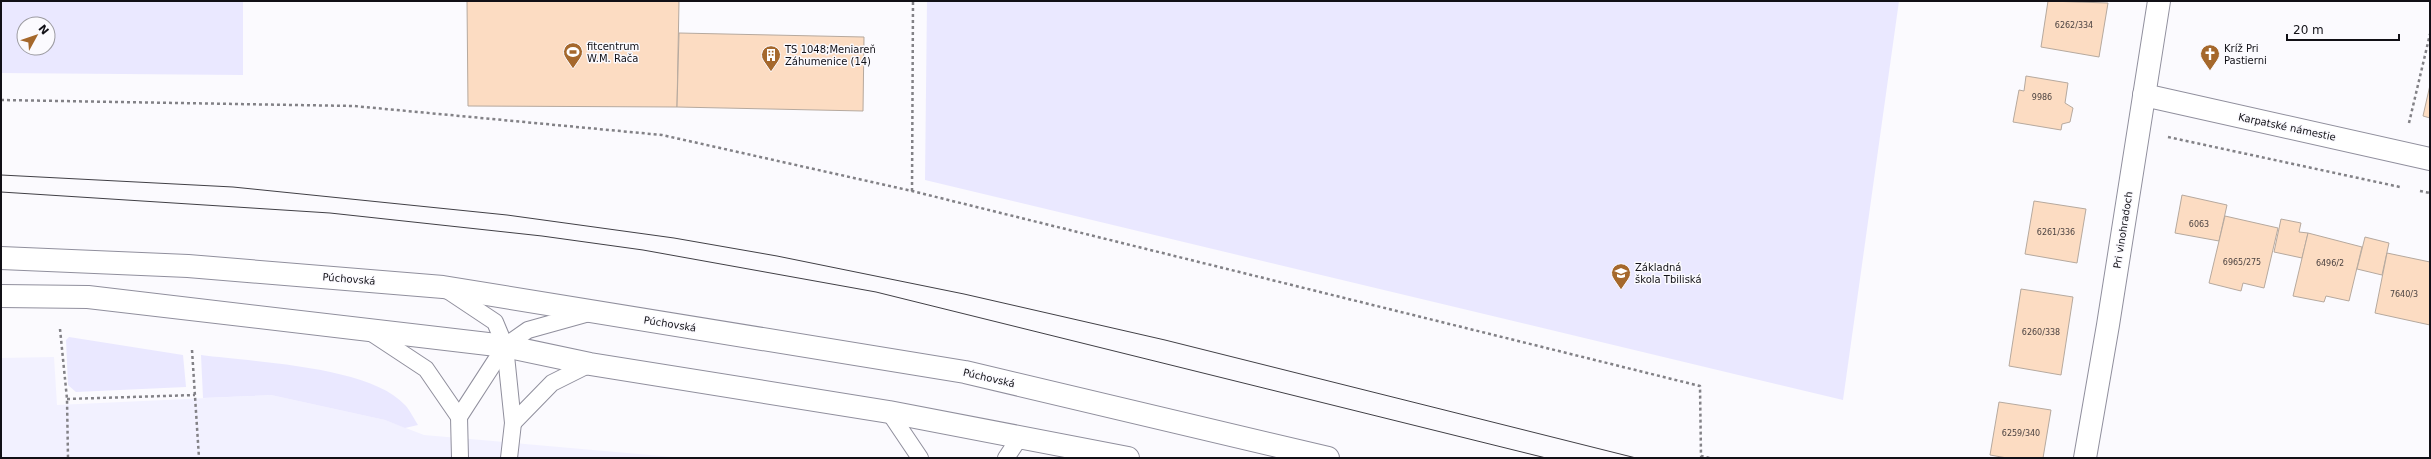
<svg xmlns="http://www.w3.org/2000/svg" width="2431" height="459" font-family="'DejaVu Sans',sans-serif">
  <rect width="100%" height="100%" fill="#fbfafe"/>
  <polygon fill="#f2f1ff" points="54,357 57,405 271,395 385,420 424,435 684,458 1,458 1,358"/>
  <g fill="#eae8ff" fill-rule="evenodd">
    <path d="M1 1H243V75L1 73ZM24 24H48V48H24Z"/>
    <polygon points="927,1 1899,1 1843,400 925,180"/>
    <polygon points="69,337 183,355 186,387 76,392 68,385 66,340"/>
    <path d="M201 355C253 362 370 366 405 405 410 410 414 419 418 425L405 428 385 420 271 395 203 398Z"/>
  </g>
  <g fill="#fcdcc2" stroke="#b6a99e">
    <polygon points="467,1 679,1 677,107 468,106"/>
    <polygon points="2048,1 2108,3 2099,57 2041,47"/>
    <polygon points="679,33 864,37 863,111 677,107"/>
    <polygon points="2026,76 2068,83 2065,103 2073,108 2070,122 2062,124 2061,130 2013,122 2019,90 2024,91"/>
    <polygon points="2430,85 2430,118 2423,116"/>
    <polygon points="2182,195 2227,205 2219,241 2175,233"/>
    <polygon points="2034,201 2086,209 2077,263 2025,254"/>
    <polygon points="2225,216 2278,228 2264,288 2243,283 2241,291 2209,283"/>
    <polygon points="2281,219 2301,223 2299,232 2308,233 2302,258 2274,252"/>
    <polygon points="2308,233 2362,247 2349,301 2326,296 2324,302 2293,296"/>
    <polygon points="2365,237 2389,243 2382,275 2357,269"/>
    <polygon points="2387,253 2430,262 2430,325 2375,313"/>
    <polygon points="2021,289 2073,297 2061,375 2009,366"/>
    <polygon points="1999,402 2051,410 2043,458 2007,458 1990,455"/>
  </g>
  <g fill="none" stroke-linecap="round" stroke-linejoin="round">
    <defs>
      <g id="service">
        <polyline points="447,290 495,322 505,346 513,423 509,458"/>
        <polyline points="370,332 426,369 459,417 460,458"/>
        <polyline points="889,412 920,458"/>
        <polyline points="459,417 505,346 528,330 589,313"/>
        <polyline points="513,423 552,383 590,364"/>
        <polyline points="1006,458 1020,437"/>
      </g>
      <g id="minor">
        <polyline points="2144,95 2430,159"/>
        <polyline points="2085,458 2108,325 2159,1"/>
      </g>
      <g id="secondary">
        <polyline points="1,258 188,266 443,287 965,372 1328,458"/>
        <polyline points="1,296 88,297 505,346 590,364 889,412 1128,458"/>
      </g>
    </defs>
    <use href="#service" stroke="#908f9d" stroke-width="18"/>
    <use href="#minor" stroke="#908f9d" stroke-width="24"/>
    <use href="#secondary" stroke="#908f9d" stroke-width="24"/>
    <g stroke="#828186" stroke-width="2.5" stroke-dasharray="3 3" stroke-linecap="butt">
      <polyline points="1,100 354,106 662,135 912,191 1700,386 1701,456 1710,458"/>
      <polyline points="2409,123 2430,34"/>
      <polyline points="2168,137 2400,187"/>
      <polyline points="912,191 913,1"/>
      <polyline points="2420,191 2430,193"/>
      <polyline points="60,329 67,399 68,458"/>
      <polyline points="192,350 199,458"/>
      <polyline points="67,399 195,395"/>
    </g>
    <use href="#service" stroke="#fff" stroke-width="16"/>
    <use href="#minor" stroke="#fff" stroke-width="22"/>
    <use href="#secondary" stroke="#fff" stroke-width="22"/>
    <g stroke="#403f45" stroke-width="1">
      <polyline points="1,175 233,187 507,215 674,238 777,256 964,294 1165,340 1636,458"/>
      <polyline points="1,192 330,213 542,236 643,250 876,292 1546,458"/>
    </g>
  </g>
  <defs>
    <symbol id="stadium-pin" viewBox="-11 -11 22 30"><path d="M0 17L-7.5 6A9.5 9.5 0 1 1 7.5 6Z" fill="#a5682c" stroke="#fbfafe"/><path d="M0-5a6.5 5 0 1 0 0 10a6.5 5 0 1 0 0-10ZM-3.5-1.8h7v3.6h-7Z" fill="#fff"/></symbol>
    <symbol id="church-pin" viewBox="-11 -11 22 30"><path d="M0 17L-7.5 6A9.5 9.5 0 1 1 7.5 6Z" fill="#a5682c" stroke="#fbfafe"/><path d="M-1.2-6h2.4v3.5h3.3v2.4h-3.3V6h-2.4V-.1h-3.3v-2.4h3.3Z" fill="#fff"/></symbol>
    <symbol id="building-pin" viewBox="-11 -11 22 30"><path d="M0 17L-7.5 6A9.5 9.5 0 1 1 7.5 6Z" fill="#a5682c" stroke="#fbfafe"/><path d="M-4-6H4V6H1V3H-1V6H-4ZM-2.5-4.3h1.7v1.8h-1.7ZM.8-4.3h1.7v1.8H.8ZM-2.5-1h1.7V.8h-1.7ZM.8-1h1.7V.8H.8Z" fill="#fff"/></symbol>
    <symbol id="school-pin" viewBox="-11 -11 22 30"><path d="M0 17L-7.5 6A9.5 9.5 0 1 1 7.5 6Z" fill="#a5682c" stroke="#fbfafe"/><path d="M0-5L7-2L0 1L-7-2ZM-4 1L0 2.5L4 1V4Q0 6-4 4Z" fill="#fff"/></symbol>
  </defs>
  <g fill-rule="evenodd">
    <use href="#stadium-pin" x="562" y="41" width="22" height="30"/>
    <use href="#church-pin" x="2199" y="43" width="22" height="30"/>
    <use href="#building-pin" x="760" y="44" width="22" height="30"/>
    <use href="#school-pin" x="1610" y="262" width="22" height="30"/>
  </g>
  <g text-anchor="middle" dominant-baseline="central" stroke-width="3" stroke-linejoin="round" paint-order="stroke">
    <g font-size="8" fill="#4c4341">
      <text x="2074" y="25">6262/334</text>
      <text x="2042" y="97">9986</text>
      <text x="2199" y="224">6063</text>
      <text x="2056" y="232">6261/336</text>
      <text x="2242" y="262">6965/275</text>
      <text x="2330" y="263">6496/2</text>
      <text x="2404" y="294">7640/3</text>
      <text x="2041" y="332">6260/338</text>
      <text x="2021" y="433">6259/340</text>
    </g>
    <g font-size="10" fill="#111016" stroke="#fbfafe" text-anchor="start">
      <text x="587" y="46">fitcentrum<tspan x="587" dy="12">W.M. Rača</tspan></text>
      <text x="2224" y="48">Kríž Pri<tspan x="2224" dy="12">Pastierni</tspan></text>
      <text x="785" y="49">TS 1048;Meniareň<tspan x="785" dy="12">Záhumenice (14)</tspan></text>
      <text x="1635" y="267">Základná<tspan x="1635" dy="12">škola Tbiliská</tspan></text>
    </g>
    <g font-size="10" fill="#111016" stroke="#fbfafe">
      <text transform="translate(2287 127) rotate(12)">Karpatské námestie</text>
      <text transform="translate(2123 230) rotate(-81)">Pri vinohradoch</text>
      <text transform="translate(349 279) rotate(5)">Púchovská</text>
      <text transform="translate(670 324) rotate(9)">Púchovská</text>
      <text transform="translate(989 378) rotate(13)">Púchovská</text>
    </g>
  </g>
  <rect width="2431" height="459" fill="none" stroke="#111016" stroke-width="4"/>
  <g transform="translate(36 36) rotate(50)"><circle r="19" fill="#fbfafe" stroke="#9d9ca1"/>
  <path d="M0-3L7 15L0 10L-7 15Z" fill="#a5682c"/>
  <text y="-6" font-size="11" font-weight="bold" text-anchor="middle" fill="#111016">N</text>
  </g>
  <path d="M2287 34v6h112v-6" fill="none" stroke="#111016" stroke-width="2"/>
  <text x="2293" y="34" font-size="12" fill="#111016" stroke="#fbfafe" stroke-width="3" paint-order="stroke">20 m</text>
</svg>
